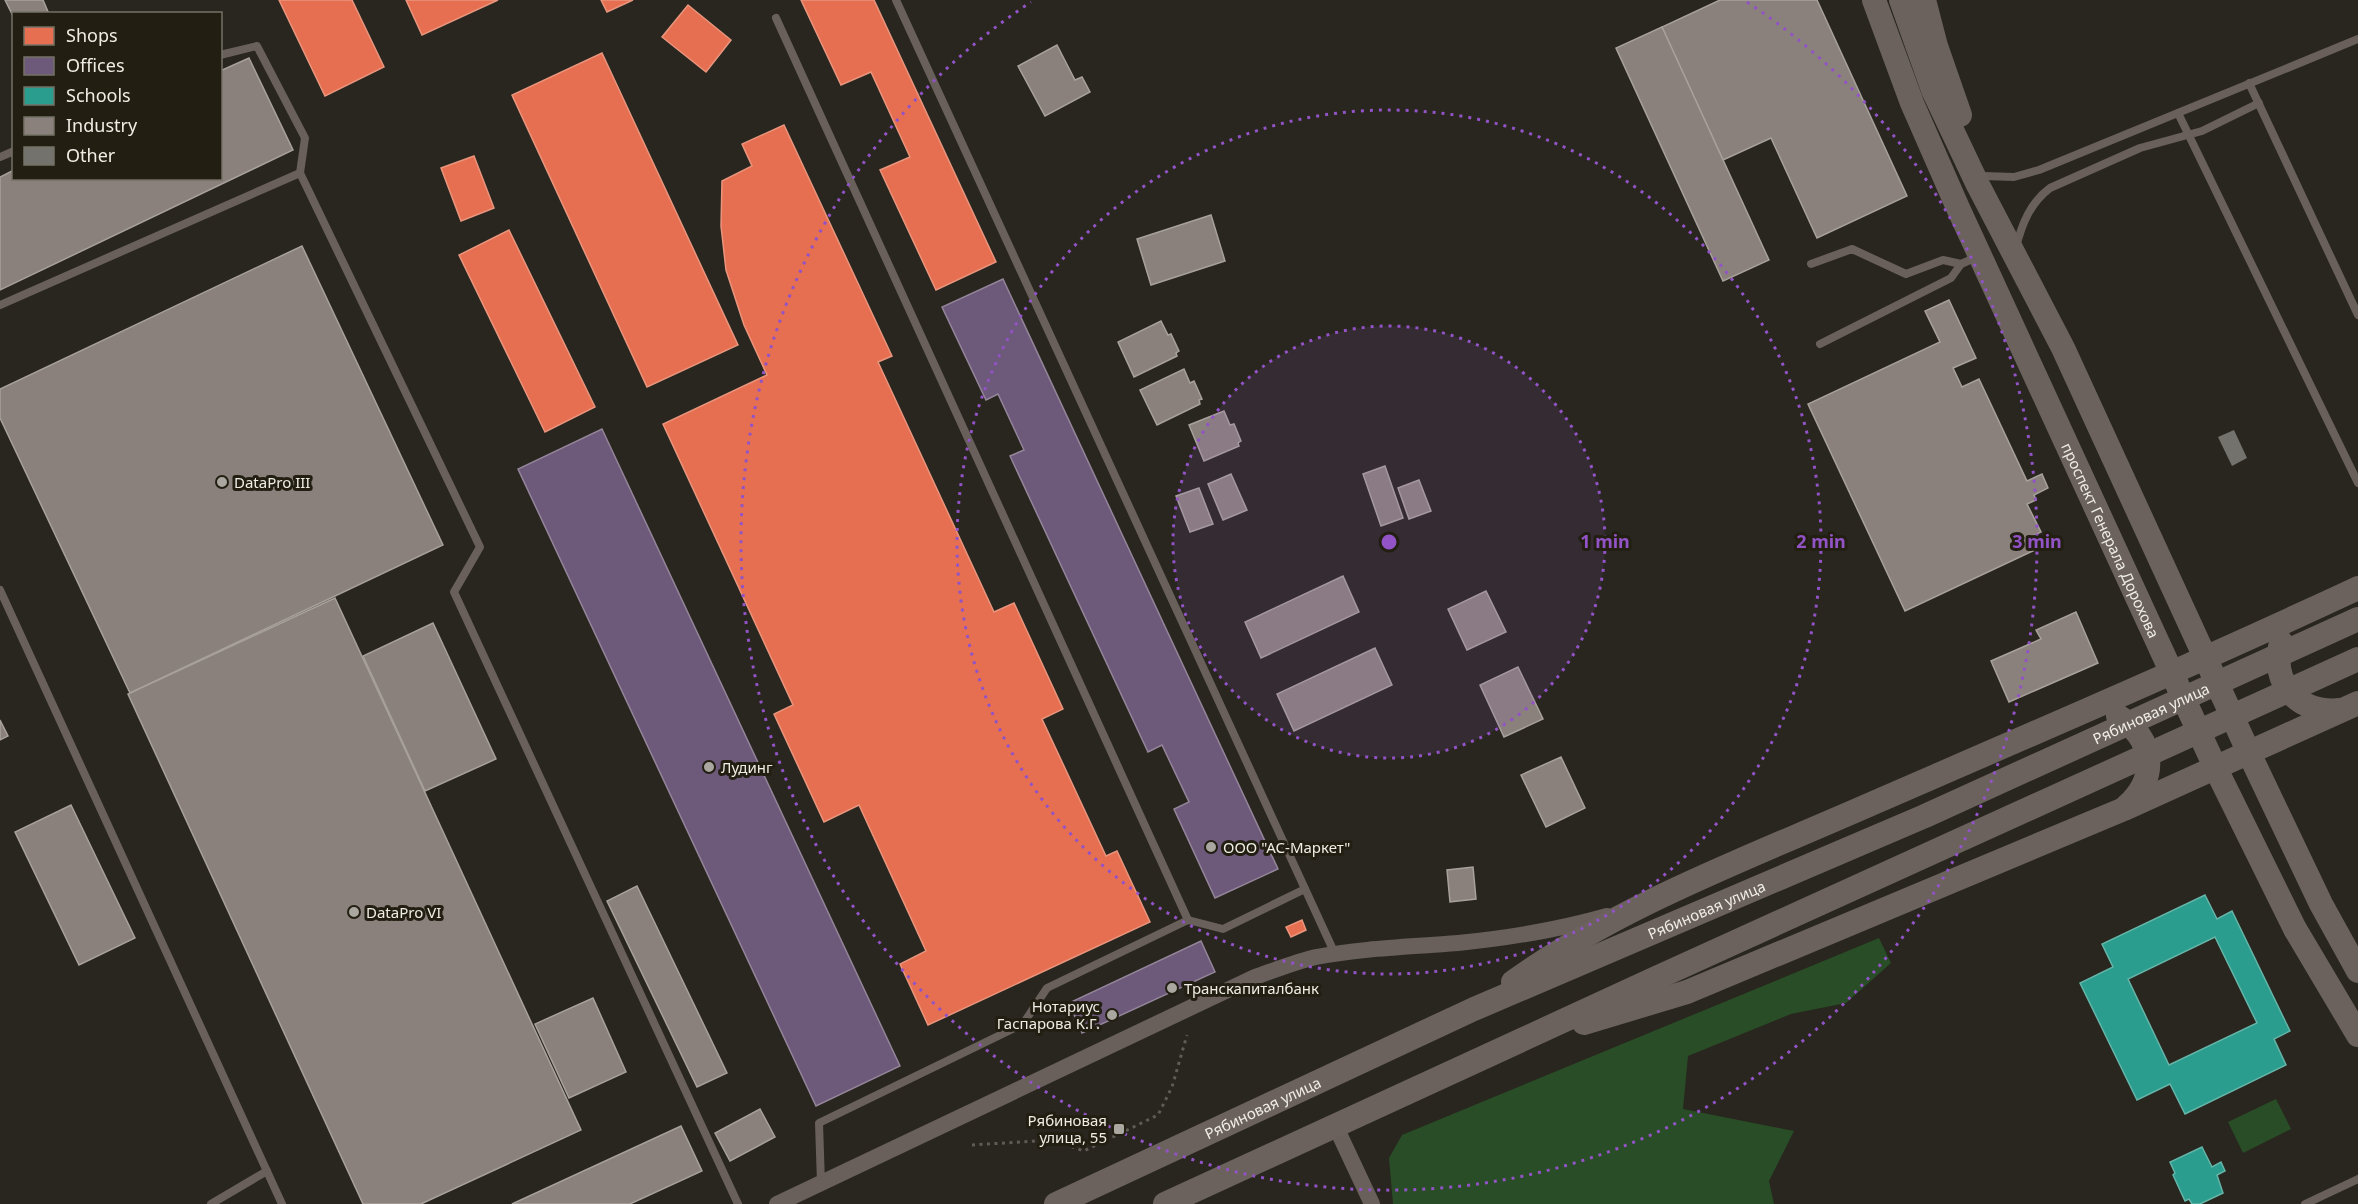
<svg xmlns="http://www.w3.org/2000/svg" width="2358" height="1204" font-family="'Noto Sans',sans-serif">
  <rect width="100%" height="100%" fill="#28261e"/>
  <g fill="#294d26">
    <polygon points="1879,938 1891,963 1846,1003 1791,1014 1688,1056 1683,1109 1794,1131 1769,1181 1774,1204 1393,1204 1389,1158 1402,1135"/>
    <polygon points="2276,1099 2291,1129 2243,1153 2228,1122"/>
  </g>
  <g fill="#e76f51" stroke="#e9957d" stroke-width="1.5">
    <polygon points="279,0 352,0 384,67 325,96"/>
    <polygon points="406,0 498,0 422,35"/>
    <polygon points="601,0 633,0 607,12"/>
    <polygon points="801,0 874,0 996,262 936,290 880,170 910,157 871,72 841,85"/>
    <polygon points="688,5 731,40 706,72 662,37"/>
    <polygon points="602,53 738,345 647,387 512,95"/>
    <polygon points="784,125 892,356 878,362 994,612 1014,603 1063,709 1042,719 1106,856 1117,851 1150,922 928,1025 900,964 926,951 859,805 824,822 774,714 793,705 663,424 767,375 744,325 726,270 721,226 722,181 752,166 742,144"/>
    <polygon points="474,156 494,208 461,221 441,168"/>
    <polygon points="509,230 595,407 545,432 459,255"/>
    <polygon points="1302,920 1306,930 1291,937 1286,927"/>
  </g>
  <g fill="#6d597a" stroke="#94859a" stroke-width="1.5">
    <polygon points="1003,279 1278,869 1215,898 1174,809 1189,802 1162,745 1148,752 1010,456 1024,450 998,394 986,400 942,307"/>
    <polygon points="602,429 900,1066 816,1106 518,469"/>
    <polygon points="1201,941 1215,972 1082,1033 1069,1003"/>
  </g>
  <g fill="#2a9d8f" stroke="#65b5a8" stroke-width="1.5" fill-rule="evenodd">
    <path d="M2205 895 2217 919 2232 911 2290 1031 2274 1039 2286 1065 2185 1114 2170 1084 2137 1100 2080 983 2113 967 2102 944ZM2215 937 2257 1023 2169 1065 2128 979Z"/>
    <polygon points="2202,1147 2212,1167 2221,1162 2225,1171 2217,1175 2223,1193 2200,1204 2192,1204 2189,1199 2185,1201 2173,1175 2175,1173 2170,1162"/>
  </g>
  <g fill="#8a817c" stroke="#a8a19b" stroke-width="1.5">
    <polygon points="5,0 43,0 49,14 14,14 14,18"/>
    <polygon points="1720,0 1817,0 1907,196 1817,238 1771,138 1723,160 1662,27"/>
    <polygon points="1662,27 1769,260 1723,281 1616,48"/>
    <polygon points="1057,45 1075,80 1082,77 1090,92 1045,116 1018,66"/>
    <polygon points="249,58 293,150 0,290 0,177 14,170 14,178 220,178 220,71"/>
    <polygon points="1211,215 1225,261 1151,285 1137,239"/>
    <polygon points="302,246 443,545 130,693 0,418 0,389"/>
    <polygon points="1949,300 1976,358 1953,368 1962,387 1979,379 2027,481 2042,474 2048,488 2034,495 2036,500 2027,504 2041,532 2031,537 2037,549 1905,611 1808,404 1940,342 1925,311"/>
    <polygon points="1161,321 1168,335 1171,334 1179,351 1176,353 1177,356 1134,377 1118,342"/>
    <polygon points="1184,369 1190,383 1194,381 1202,399 1199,400 1200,404 1157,425 1140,390"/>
    <polygon points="1224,411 1230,425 1234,424 1241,441 1238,443 1239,446 1204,461 1189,425"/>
    <polygon points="1385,466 1403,518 1381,526 1363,474"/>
    <polygon points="1231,474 1247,510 1223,520 1208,484"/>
    <polygon points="1419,480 1431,511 1409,519 1398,488"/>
    <polygon points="1199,488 1213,524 1190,532 1176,496"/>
    <polygon points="1343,576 1359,612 1261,658 1245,622"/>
    <polygon points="1486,591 1506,632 1467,650 1448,609"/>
    <polygon points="335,598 581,1130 421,1204 363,1204 128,694"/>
    <polygon points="2076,612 2098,663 2009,702 1991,661 2041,639 2036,630"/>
    <polygon points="433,623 496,759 425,791 363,656"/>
    <polygon points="1375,648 1392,685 1294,731 1277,694"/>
    <polygon points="1518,667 1543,719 1504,737 1480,685"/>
    <polygon points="0,720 8,736 0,740"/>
    <polygon points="1561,757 1585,808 1546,827 1521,775"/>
    <polygon points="71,805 135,938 79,965 15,832"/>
    <polygon points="1473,867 1476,899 1450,902 1447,870"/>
    <polygon points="637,886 727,1073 697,1087 607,901"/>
    <polygon points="593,998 626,1072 569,1098 535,1024"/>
    <polygon points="760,1109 775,1137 730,1161 715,1133"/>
    <polygon points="681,1126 702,1171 630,1204 512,1204"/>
  </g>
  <polygon fill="#74726c" points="2234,430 2247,458 2232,466 2218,437"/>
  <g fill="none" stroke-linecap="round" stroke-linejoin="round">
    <polyline stroke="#605b56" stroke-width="3" stroke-dasharray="3 4.5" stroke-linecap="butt" points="972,1145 1068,1139 1070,1146 1084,1151 1158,1115 1172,1087 1187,1035"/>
    <g stroke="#695f5b" stroke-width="8">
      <polyline points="896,0 1335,954"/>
      <polyline points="776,18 1188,920"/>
      <polyline points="2249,83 2358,315"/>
      <polyline points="2178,113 2358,483"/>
      <polyline points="0,157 14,151"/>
      <polyline points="300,173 480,547 454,592 738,1204"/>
      <polyline points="1983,176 2014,177 2039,170 2358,39"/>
      <path d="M2016 247C2022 224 2030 203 2050 188L2140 148 2202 131 2259 103"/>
      <polyline points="1811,264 1852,249 1906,274 1943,260 1961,264 1979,256"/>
      <polyline points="0,305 300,173 305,138 257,46 220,55"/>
      <polyline points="1820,344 1951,278 1961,264"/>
      <polyline points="0,590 282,1204"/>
      <polyline points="821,1183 819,1123 1023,1024 1047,988 1188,920 1223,929 1305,889"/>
      <polyline points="211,1204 267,1171"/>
      <polyline points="2305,1204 2358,1179"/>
    </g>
    <g stroke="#695f5b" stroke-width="16">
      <polyline points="1335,1125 1372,1204"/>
      <path d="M777 1204 1255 977C1275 970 1295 962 1316 957 1363 948 1411 947 1458 943 1508 938 1558 930 1607 916"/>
    </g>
    <g stroke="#6b625d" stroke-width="24">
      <path id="s1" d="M1874 0 1912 103 1958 208 2216 769 2295 929 2358 1035"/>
      <polyline points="1901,0 1933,90 1978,185 2063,348 2249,753 2321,904 2358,971"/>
      <polyline points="1924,0 1936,46 1960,115"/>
      <path d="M2281 642C2270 683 2298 714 2340 710"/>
      <path d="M2118 716C2154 739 2159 777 2127 806"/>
      <path d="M1513 982C1615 909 1733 864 1848 814 2018 740 2189 667 2358 588"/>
      <polyline points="1584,1023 1687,992 2124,809 2358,703"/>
      <path id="s2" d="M1056 1204 1474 1009 1925 816 2358 619"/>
      <path d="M1165 1204C1561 1019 1961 841 2358 659"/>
    </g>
  </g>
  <circle cx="1389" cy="542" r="216" fill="#9253c6" fill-opacity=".12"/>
  <g fill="none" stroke="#9253c6" stroke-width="3" stroke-dasharray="3 6">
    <circle cx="1389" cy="542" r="216"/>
    <circle cx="1389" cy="542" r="432"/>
    <path d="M1747 2A648 648 0 1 1 1031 2"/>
  </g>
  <g fill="#a9a79f" stroke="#221f12" stroke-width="2">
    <circle cx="222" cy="482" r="6"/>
    <circle cx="709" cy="767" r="6"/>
    <circle cx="1211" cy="847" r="6"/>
    <circle cx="354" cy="912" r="6"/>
    <circle cx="1172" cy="988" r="6"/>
    <circle cx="1112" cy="1015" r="6"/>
    <rect x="1113" y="1123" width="12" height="12" rx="3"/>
  </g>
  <g text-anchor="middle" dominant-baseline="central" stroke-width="6" stroke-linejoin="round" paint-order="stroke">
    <g font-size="15" fill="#efede4" stroke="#221f12" text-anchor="start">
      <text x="234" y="482">DataPro III</text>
      <text x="721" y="767">Лудинг</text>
      <text x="1223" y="847">ООО "АС-Маркет"</text>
      <text x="366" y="912">DataPro VI</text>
      <text x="1184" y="988">Транскапиталбанк</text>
      <text x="1100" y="1006" text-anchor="end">Нотариус<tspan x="1100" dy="17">Гаспарова К.Г.</tspan></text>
      <text x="1107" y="1120" text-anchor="end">Рябиновая<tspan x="1107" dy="17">улица, 55</tspan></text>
    </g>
    <g font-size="15" fill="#efede4" stroke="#221f12">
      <text stroke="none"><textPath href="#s1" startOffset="590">проспект Генерала Дорохова</textPath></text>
      <text stroke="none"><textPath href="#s2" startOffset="1200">Рябиновая улица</textPath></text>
      <text stroke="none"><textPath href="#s2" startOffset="714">Рябиновая улица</textPath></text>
      <text stroke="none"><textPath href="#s2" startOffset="228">Рябиновая улица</textPath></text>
    </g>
  </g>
  <circle cx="1389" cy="542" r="9" fill="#9253c6" stroke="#221f12" stroke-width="3"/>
  <g font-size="18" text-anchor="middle" font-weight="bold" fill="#9253c6" stroke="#221f12" stroke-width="6" stroke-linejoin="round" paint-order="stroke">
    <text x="1605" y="548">1 min</text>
    <text x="1821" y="548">2 min</text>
    <text x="2037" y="548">3 min</text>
  </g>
  <rect x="12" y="12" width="210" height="168" fill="#221f12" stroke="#747166" stroke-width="1.5"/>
  <rect x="24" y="27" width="30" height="18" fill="#e76f51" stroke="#747166" stroke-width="1.5"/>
  <text x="66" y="42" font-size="18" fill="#efede4">Shops</text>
  <rect x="24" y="57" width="30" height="18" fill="#6d597a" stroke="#747166" stroke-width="1.5"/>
  <text x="66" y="72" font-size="18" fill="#efede4">Offices</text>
  <rect x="24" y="87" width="30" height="18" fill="#2a9d8f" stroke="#747166" stroke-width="1.5"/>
  <text x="66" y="102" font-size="18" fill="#efede4">Schools</text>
  <rect x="24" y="117" width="30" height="18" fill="#8a817c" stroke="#747166" stroke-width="1.5"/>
  <text x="66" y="132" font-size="18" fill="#efede4">Industry</text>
  <rect x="24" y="147" width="30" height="18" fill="#74726c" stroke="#747166" stroke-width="1.5"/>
  <text x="66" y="162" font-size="18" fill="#efede4">Other</text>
</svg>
